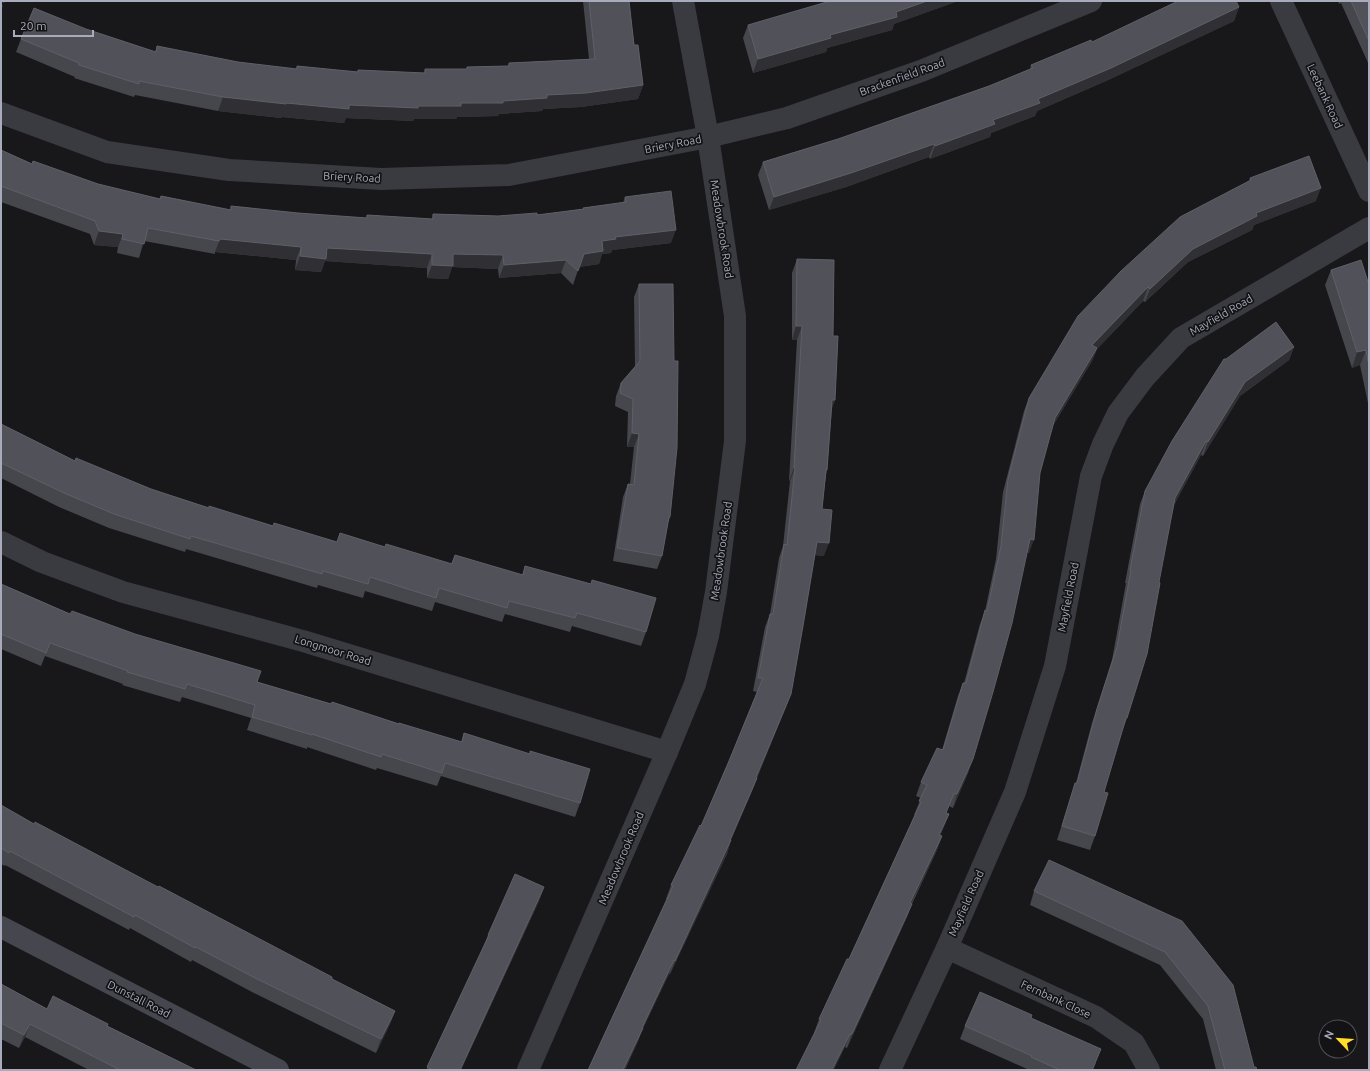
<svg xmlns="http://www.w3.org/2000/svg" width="1370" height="1071" font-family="Ubuntu,sans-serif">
  <rect width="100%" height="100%" fill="#18171a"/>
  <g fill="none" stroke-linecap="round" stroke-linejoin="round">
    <polyline stroke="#3e3f46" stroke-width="2.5" stroke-dasharray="2 3" stroke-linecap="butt" points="1,7 4,1"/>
    <g stroke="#3a3a41" stroke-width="22">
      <polyline points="1281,1 1369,191"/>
      <polyline points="1,113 107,152 229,170 381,179 509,175 708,137 787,118 921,71 1091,1"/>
      <polyline points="1,542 42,562 123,592 303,641 667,752"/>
      <polyline points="947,948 1096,1017 1134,1043 1149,1070"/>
      <polyline points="528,1070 667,752 695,684 708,636 716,592 735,441 735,316 708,137 683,1"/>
      <polyline points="890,1070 947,948 1015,792 1055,666 1091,476 1103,444 1118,413 1145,377 1181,338 1369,228"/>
    </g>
    <polyline stroke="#46464f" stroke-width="22" points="1,927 278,1070"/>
  </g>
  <g fill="#46474d">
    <polygon points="583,1 629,1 634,45 643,85 638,99 581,107 543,109 542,111 499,114 498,116 457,117 456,119 414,119 413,121 346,118 344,123 282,117 281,118 218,111 135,95 134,97 74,78 75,77 16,52 21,39 86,29 155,52 157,46 238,62 296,69 297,66 357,72 358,70 424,73 425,69 466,69 467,67 508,66 509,63 589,59"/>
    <polygon points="828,1 958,1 894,24 892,30 827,48 826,52 753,73 743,38 748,25 828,2"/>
    <polygon points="1338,1 1369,1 1369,65 1341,3 1339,4"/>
    <polygon points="1239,7 1234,21 1106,81 1037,111 1035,116 991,133 990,137 930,159 929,157 846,187 769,210 758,175 763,162 838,139 989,86 1030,69 1031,65 1092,42"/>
    <polygon points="1,150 32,164 98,184 160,199 161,196 230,210 231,206 298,213 366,218 367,215 432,219 433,214 498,216 537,215 583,209 583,208 623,203 625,197 671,243 612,250 611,253 602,254 599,264 579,267 573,285 561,273 499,278 498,269 452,267 448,279 427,278 427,268 325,261 321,272 295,270 296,260 215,252 215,254 144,241 139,258 117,253 118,247 94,245 90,234 1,202"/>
    <polygon points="1250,178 1316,201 1254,225 1252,230 1188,262 1145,302 1143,301 1097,349 1092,361 1052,427 1040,473 1029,553 1027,553 968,773 953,808 949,806 946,813 949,814 940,836 942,836 937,850 912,904 907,917 847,1048 814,1033 819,1019 849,959 915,815 914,815 921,798 916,796 921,782 942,750 958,696 963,683 964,683 980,624 985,611 996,559 1003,492 1024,411 1029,398 1249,181"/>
    <polygon points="797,259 833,336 835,400 832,408 827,470 826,475 822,509 824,556 815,555 791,694 786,707 757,778 752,791 731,840 727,854 670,974 669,974 643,1028 638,1041 625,1070 588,1070 667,899 666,899 671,885 701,826 729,761 757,692 753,691 765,627 770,614 779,558 783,546 790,481 789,481 797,340 792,340 792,273"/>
    <polygon points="1331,270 1369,285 1369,408 1360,365 1352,368 1325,285"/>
    <polygon points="639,284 670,517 667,526 662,556 657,569 613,561 623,497 628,484 630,484 634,447 627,447 628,412 615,406 616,396 621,383 635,367 634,297"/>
    <polygon points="1294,347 1289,360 1240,396 1203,456 1201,455 1174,505 1127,718 1122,732 1104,792 1095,836 1090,850 1057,840 1071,796 1076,783 1092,723 1112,660 1126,583 1125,583 1140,504 1145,491 1226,359"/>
    <polygon points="1,424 75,461 151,489 209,508 273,526 337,542 340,533 385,547 451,564 455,555 522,575 525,566 646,632 641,646 572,626 570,632 505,614 502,622 435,602 432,611 365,591 363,598 318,585 317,588 186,549 185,552 109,528 59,507 1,478"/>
    <polygon points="1,584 70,614 257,682 461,742 464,733 580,803 575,817 441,776 437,786 377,768 376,770 307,747 307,749 247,730 251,718 182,697 180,702 122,685 123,684 45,656 41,666 1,649"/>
    <polygon points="1,805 34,824 332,979 395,1011 390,1024 376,1053 252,992 192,960 191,962 130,928 129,930 5,865 5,866 1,864"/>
    <polygon points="544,887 539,901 461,1070 426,1070 483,948 488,935"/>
    <polygon points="1034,891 1182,921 1254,1067 1257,1070 1216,1070 1203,1019 1160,965 1030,905"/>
    <polygon points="1,984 47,1009 107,1026 196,1070 89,1070 25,1037 19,1048 1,1039"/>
    <polygon points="1031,1019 1096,1063 1093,1070 1027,1070 1027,1069 960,1039 965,1026"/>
  </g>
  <g fill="#2f2f34">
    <polygon points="927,1 958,1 894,24 892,30 827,48 826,52 753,73 758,59"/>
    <polygon points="1239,7 1234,21 1106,81 1037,111 1035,116 991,133 990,137 930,159 935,146"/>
    <polygon points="643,85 638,99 581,107 543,109 542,111 499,114 498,116 457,117 456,119 414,119 413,121 346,118 344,123 282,117 281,118 218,111 223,97 286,103 418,106 503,101 547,95"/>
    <polygon points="934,144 929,157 846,187 769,210 774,197"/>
    <polygon points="1321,188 1316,201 1254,225 1252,230 1188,262 1145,302 1150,289 1193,249 1256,213"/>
    <polygon points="676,230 671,243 612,250 611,253 602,254 599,264 579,267 584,254 602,241 615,237"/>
    <polygon points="99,231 123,234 118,247 94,245"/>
    <polygon points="220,239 301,247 296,260 215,252"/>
    <polygon points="327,248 432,254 427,268 325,261 321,272 295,270 300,256"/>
    <polygon points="453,254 503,255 498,269 452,267 448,279 427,278 432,265"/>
    <polygon points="566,260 561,273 499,278 504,265"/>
    <polygon points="1148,287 1143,301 1097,349 1092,361 1050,431 1055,418 1092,345"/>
    <polygon points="796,326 802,326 797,340 792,340"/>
    <polygon points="1294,347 1289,360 1240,396 1203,456 1208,442 1245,382"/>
    <polygon points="1366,350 1360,365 1352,368 1357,352"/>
    <polygon points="832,400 835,400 830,413"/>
    <polygon points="632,433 639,434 634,447 627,447"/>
    <polygon points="1206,441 1201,455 1170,512 1175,498"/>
    <polygon points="794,468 795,468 790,481 789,481"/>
    <polygon points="1030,539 1034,540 1029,553 1025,553"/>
    <polygon points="817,542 829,543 824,556 812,555"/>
    <polygon points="791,694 786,707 751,791 756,777"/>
    <polygon points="973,759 968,773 953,808 957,794"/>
    <polygon points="757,778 752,791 725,853 730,840"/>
    <polygon points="949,814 944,827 934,848 939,835"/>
    <polygon points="942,836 937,850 905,916 910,903"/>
    <polygon points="731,840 727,854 670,974 675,961"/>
    <polygon points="544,887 539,901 461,1070 460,1070"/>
    <polygon points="912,904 907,917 847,1048 852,1034"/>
    <polygon points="674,960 669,974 639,1037 643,1028 638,1041 625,1070 623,1070 642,1028"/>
    <polygon points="395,1011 390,1024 376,1053 381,1039"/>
    <polygon points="30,1024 25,1037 19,1048 24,1035"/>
    <polygon points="850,1034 845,1047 834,1070 832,1070"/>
    <polygon points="1101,1049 1093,1070 1092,1070"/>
  </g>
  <g fill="#515159" stroke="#5e5f68">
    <polygon points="589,1 629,1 634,45 638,45 643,85 586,93 547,95 547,98 503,101 503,103 461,103 461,106 418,106 418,108 349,105 349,109 286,103 286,104 223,97 139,81 139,84 79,65 79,63 21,39 34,8 86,29 156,52 157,46 238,62 297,69 297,66 358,72 358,70 425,73 425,69 467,69 467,67 509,66 509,63 595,59"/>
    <polygon points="830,1 927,1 896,12 897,17 830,35 831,38 758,59 748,25"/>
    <polygon points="1178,1 1236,1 1239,7 1111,68 1038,99 1040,103 993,120 995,124 935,146 934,144 851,173 774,197 763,162 838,139 989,86 1033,68 1031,65 1091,40 1092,42"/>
    <polygon points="1351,1 1369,1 1369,41"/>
    <polygon points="1,150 32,164 33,161 98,184 160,199 161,196 231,210 231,206 298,213 367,218 367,215 433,219 433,214 498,216 537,213 537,215 584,209 583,208 626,202 625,197 671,191 676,230 615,237 616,239 602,241 603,251 584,254 578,271 566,260 504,265 503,255 453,254 453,266 432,265 432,254 327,248 326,259 300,256 301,247 220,239 219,241 148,228 144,244 122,239 123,234 99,231 95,221 1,186"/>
    <polygon points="1309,156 1321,188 1256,213 1257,216 1193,249 1150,289 1148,287 1092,345 1097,348 1055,418 1040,473 1034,540 1030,539 1012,623 993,692 973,759 957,794 954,793 946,813 949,814 939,835 942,836 910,903 912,904 852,1034 850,1034 832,1070 796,1070 821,1020 819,1019 847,959 849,959 921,802 919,801 927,785 921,782 937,748 943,750 963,683 966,683 985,610 987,611 1001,546 1008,479 1029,398 1078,316 1121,271 1180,217 1251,180 1250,178"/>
    <polygon points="797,259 834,260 833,336 838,336 835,400 832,400 827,470 826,470 822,509 832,510 829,543 817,542 803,626 791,694 756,777 757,778 730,840 731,840 675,961 674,960 642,1028 643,1028 623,1070 588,1070 673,886 671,885 700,825 701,826 729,761 763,678 758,678 770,614 773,614 784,544 787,545 795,468 794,468 802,326 796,326"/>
    <polygon points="1361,260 1369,285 1369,366 1366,350 1357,352 1331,270"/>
    <polygon points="639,284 673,284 674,361 678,361 677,448 670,517 669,517 662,556 617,548 628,484 634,485 639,434 632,433 633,399 620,393 621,383 640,361"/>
    <polygon points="1276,322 1294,347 1245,382 1208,442 1206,441 1175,498 1159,582 1160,583 1147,654 1127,718 1126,718 1104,792 1108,793 1095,836 1062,826 1075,783 1077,783 1097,709 1117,647 1131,570 1130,570 1145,491 1172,441 1224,359 1226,359"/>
    <polygon points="1,424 75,461 76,458 151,489 209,508 209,506 273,526 274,523 337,542 340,533 385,547 386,544 452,564 455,555 523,575 525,566 591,584 592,580 656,598 646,632 577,613 575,618 509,601 507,608 439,588 436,598 370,577 368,584 323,571 322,574 191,536 190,539 114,514 64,493 1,463"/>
    <polygon points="1,584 70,614 72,611 135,634 261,671 257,682 331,704 332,702 399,724 399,723 462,742 464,733 530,754 530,751 590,769 580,803 445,763 442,773 382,754 381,757 312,734 312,735 252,717 255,705 187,684 185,689 127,672 128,671 50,643 46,653 1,634"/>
    <polygon points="1,805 34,824 35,822 158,887 159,886 332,977 332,979 395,1011 381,1039 257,979 196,947 195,948 135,915 134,917 10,851 9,853 1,848"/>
    <polygon points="1049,860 1182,921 1233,985 1254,1067 1256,1067 1257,1070 1225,1070 1208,1006 1165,952 1034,891"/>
    <polygon points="515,874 544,887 460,1070 433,1070 427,1067 489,935 488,935"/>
    <polygon points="1,984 47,1009 53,996 108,1024 107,1026 196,1070 120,1070 30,1024 24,1035 1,1023"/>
    <polygon points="980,992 1032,1015 1031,1018 1101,1049 1092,1070 1060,1070 1031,1057 1032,1056 965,1026"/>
  </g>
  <g text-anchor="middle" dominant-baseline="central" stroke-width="3.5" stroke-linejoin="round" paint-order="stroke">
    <g font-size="11" fill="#a8abbb" stroke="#131215">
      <text transform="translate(902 77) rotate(-20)">Brackenfield Road</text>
      <text transform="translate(1325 96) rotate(65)">Leebank Road</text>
      <text transform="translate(673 144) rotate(-11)">Briery Road</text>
      <text transform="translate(352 177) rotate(3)">Briery Road</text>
      <text transform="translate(722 229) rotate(81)">Meadowbrook Road</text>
      <text transform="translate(1221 315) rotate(-30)">Mayfield Road</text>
      <text transform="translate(721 551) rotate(-82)">Meadowbrook Road</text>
      <text transform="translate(1068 597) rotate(-79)">Mayfield Road</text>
      <text transform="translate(333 650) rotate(17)">Longmoor Road</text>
      <text transform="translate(621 858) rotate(-67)">Meadowbrook Road</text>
      <text transform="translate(966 903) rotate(-66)">Mayfield Road</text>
      <text transform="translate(139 999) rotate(27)">Dunstall Road</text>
      <text transform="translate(1056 999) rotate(25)">Fernbank Close</text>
    </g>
  </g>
  <rect width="1370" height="1071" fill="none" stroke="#a8abbb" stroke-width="4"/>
  <g transform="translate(1338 1039) rotate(295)"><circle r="19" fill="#131215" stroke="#4f4f57"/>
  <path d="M0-3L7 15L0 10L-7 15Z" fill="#ffdd2a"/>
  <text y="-6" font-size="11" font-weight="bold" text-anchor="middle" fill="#a8abbb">N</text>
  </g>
  <path d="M14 30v6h79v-6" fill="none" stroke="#a8abbb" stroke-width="2"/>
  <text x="20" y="30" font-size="12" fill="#a8abbb" stroke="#131215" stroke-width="3" paint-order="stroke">20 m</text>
</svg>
